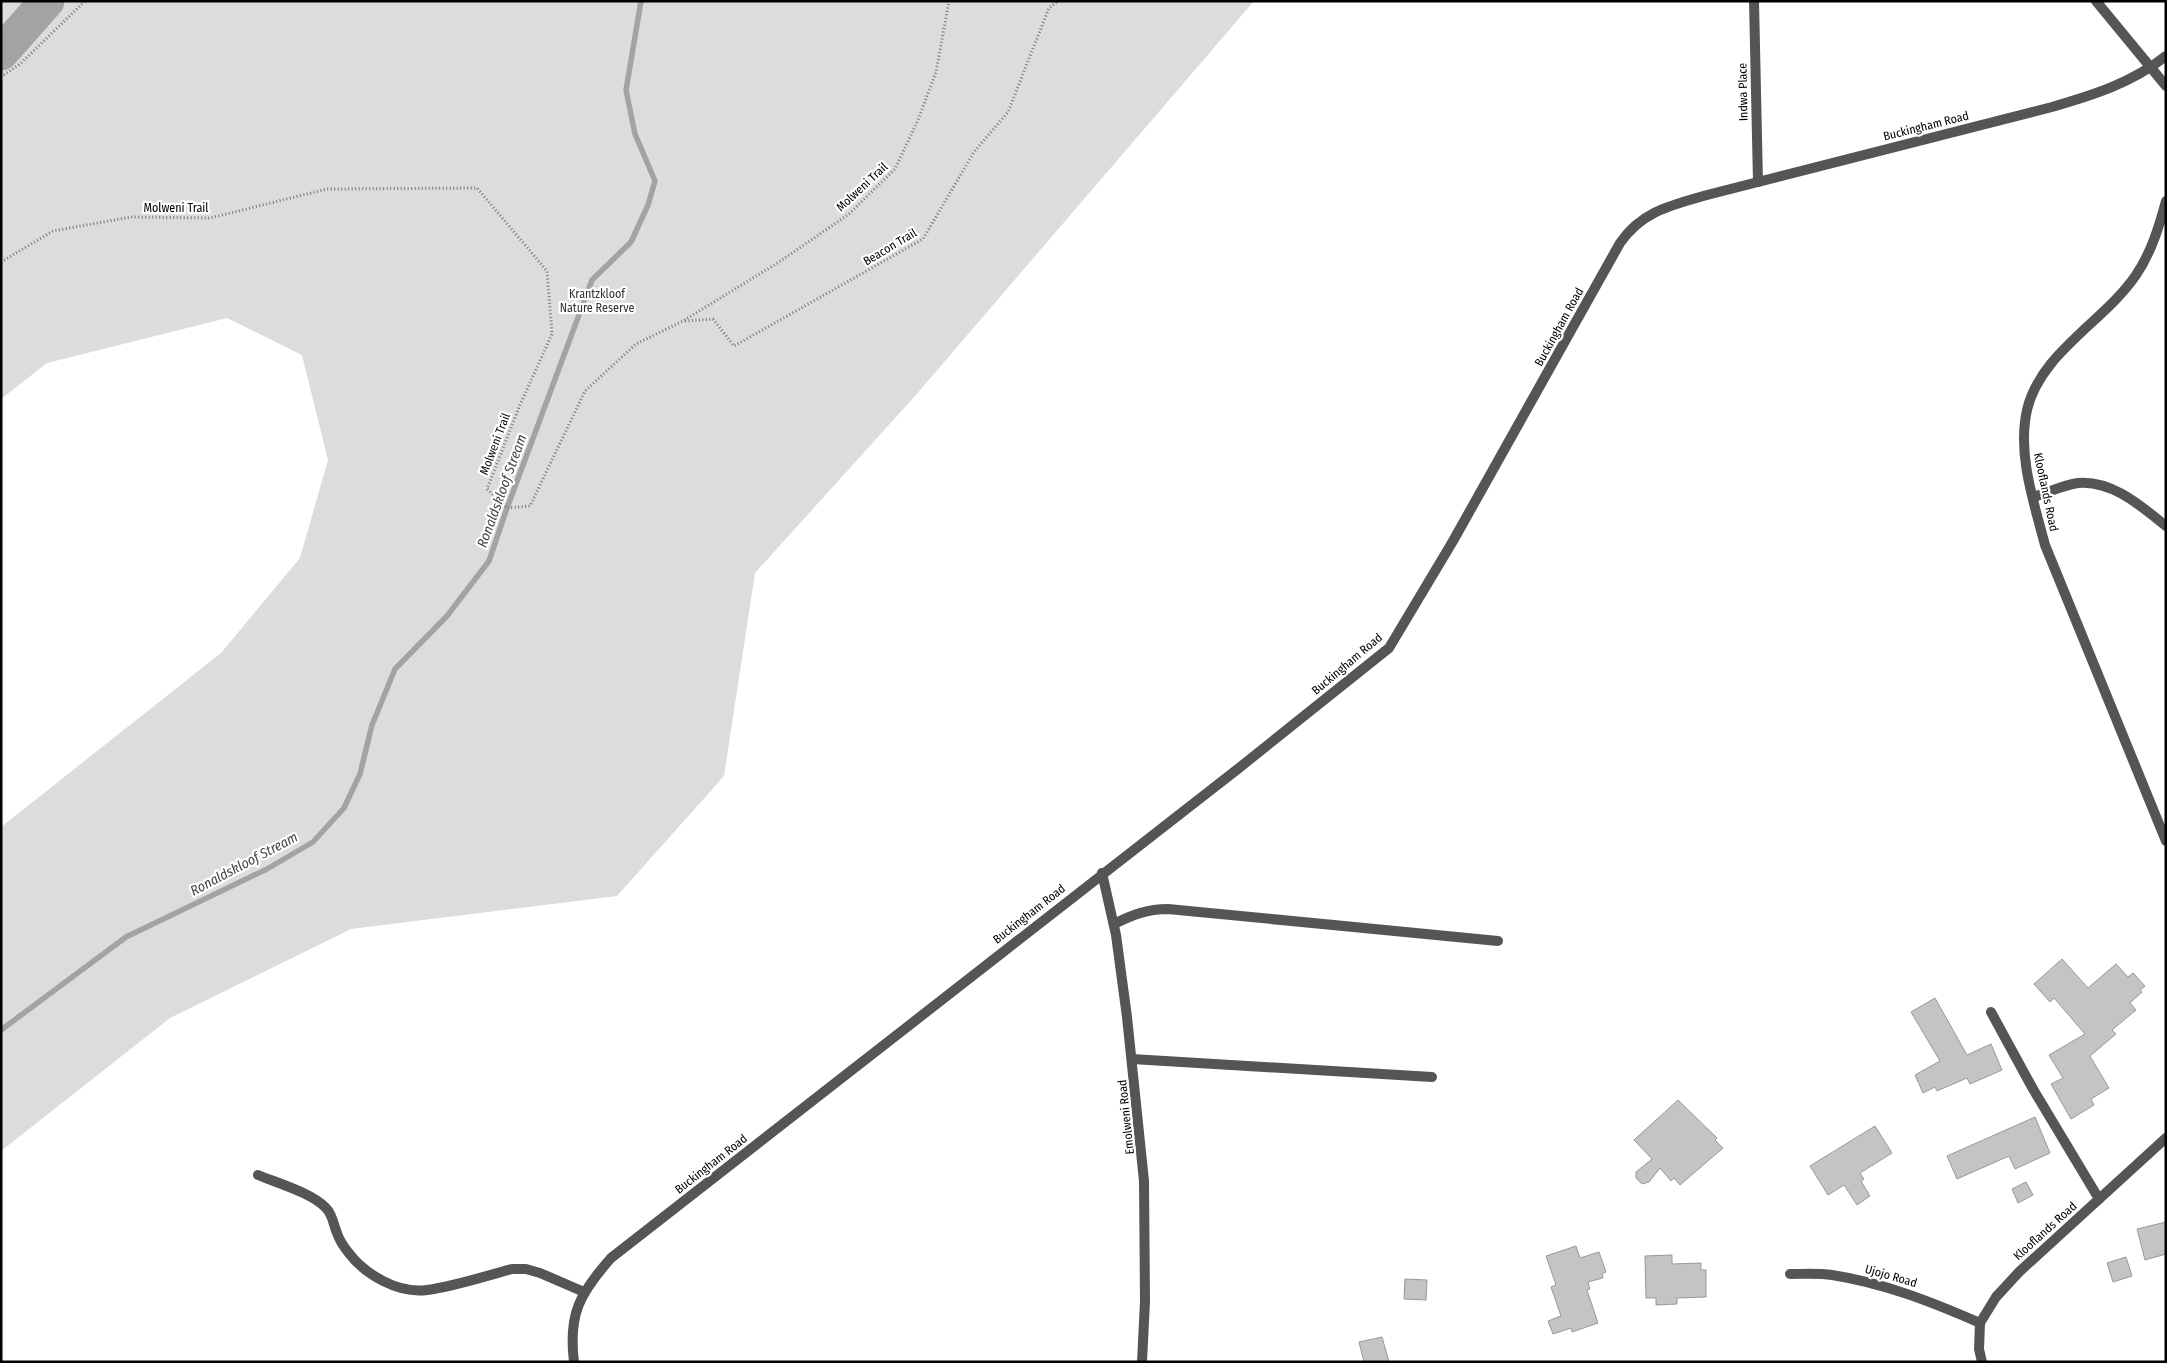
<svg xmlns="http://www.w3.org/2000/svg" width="2167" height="1363" font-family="'Fira Sans Condensed',sans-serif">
  <rect width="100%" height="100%" fill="#fff"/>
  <polygon fill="#dcdcdc" points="1,1 1254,1 915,396 755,573 724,776 617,896 351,929 170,1018 1,1151 1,827 221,653 300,558 328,460 302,355 227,318 47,363 1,399"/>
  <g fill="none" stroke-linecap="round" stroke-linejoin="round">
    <polyline stroke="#a3a3a3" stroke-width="5.5" points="1,1030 126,937 267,869 313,842 344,808 360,774 372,725 395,669 447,616 489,561 507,508 592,280 631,242 648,205 655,181 635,134 626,90 641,1"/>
    <polyline stroke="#a3a3a3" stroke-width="35" points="1,53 47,1"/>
  </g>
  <g fill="#c4c4c4" stroke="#999">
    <polygon points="2062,959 2088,988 2116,964 2128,977 2133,973 2145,986 2140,990 2142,992 2130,1003 2136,1010 2112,1030 2116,1034 2090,1056 2109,1088 2091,1099 2094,1105 2071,1119 2051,1084 2063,1078 2049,1055 2085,1034 2054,998 2050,1002 2034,984"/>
    <polygon points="1935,998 1967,1055 1991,1044 2002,1070 1970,1084 1967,1078 1937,1091 1935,1087 1923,1093 1915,1075 1940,1061 1911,1012"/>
    <polygon points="1678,1100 1717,1138 1715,1140 1723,1148 1680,1185 1674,1178 1671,1181 1660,1168 1649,1182 1642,1184 1636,1178 1636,1172 1652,1159 1634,1140"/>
    <polygon points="2035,1117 2050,1153 2015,1169 2009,1156 1957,1179 1947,1156"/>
    <polygon points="1875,1126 1892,1153 1860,1173 1864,1179 1861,1181 1870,1196 1857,1205 1844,1185 1828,1195 1810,1166"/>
    <polygon points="2026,1182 2033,1195 2018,1203 2012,1189"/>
    <polygon points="2166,1222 2166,1254 2145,1260 2137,1229"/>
    <polygon points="1576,1246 1580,1258 1599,1252 1606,1272 1602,1274 1603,1278 1588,1282 1590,1289 1587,1290 1598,1323 1572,1332 1571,1328 1553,1334 1548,1321 1561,1316 1551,1287 1556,1285 1546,1256"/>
    <polygon points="1672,1255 1672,1264 1701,1263 1701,1270 1706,1270 1706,1297 1677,1298 1677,1304 1656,1305 1656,1298 1646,1298 1645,1256"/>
    <polygon points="2126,1257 2132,1276 2113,1282 2107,1263"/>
    <polygon points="1405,1279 1427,1280 1426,1300 1404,1299"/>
    <polygon points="1382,1337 1389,1362 1364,1362 1359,1342"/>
  </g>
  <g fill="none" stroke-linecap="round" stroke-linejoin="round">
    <g stroke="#777" stroke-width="3" stroke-dasharray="1 2.5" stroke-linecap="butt">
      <polyline points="1,77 20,64 85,1"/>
      <polyline points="1,262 53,231 131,217 210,218 327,189 477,188 547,271 552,334 520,405 487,489 507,508 530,506 585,391 636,344 683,321 779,262 849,214 895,169 918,120 936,72 949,1"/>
      <polyline points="685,321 713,319 734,346 923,239 974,152 1008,112 1049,8 1058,1"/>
    </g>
    <g stroke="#555" stroke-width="10">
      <polyline points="1754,1 1758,182"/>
      <polyline points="2096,1 2166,86"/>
      <path d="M2166 201C2159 227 2151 253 2136 275 2105 321 2040 353 2027 410 2017 454 2034 503 2045 545L2166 841"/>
      <path d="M2033 497C2047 493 2063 485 2078 483 2112 480 2141 506 2166 526"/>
      <polyline points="1102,873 1116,935 1127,1017 1144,1181 1145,1301 1142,1362"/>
      <path d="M1114 924C1132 915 1147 909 1168 909L1498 941"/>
      <polyline points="1991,1012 2033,1089 2099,1199"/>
      <polyline points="1132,1059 1432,1077"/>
      <path d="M258 1175C277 1183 312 1193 326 1208 333 1215 333 1224 337 1233 339 1239 344 1247 348 1252 365 1275 399 1294 427 1290 456 1286 485 1276 512 1269H526L540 1273 584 1292"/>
      <path d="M1790 1274C1804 1274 1818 1273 1832 1275 1884 1283 1932 1302 1980 1323"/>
      <path d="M574 1362C568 1314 580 1293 611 1258L1239 768 1389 648 1453 541 1620 243C1642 211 1672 205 1707 195L2052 107C2093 95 2132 83 2166 56"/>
      <polyline points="1982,1362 1979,1349 1980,1323 1996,1297 2019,1272 2166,1138"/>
    </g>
  </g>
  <g text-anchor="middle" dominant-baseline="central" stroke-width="4.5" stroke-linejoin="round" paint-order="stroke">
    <g font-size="12" fill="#000" stroke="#fff">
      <text transform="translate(1743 92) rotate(-91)">Indwa Place</text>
      <text transform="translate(1926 126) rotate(-14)">Buckingham Road</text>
      <text transform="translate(862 187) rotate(-43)">Molweni Trail</text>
      <text x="176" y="208">Molweni Trail</text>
      <text transform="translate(890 247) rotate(-31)">Beacon Trail</text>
      <text transform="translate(1559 327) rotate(-61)">Buckingham Road</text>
      <text transform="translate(495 444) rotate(-69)">Molweni Trail</text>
      <text transform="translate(2046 492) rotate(78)">Klooflands Road</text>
      <text transform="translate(1347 664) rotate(-40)">Buckingham Road</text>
      <text transform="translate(1029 914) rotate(-38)">Buckingham Road</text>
      <text transform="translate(1126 1117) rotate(-96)">Emolweni Road</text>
      <text transform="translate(711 1164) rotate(-38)">Buckingham Road</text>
      <text transform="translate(2045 1231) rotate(-42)">Klooflands Road</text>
      <text transform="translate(1891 1276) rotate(16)">Ujojo Road</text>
    </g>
    <g font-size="12" fill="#333" stroke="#fff">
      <text x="597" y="294">Krantzkloof<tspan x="597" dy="14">Nature Reserve</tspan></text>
    </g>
    <g font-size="14" font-style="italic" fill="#444" stroke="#fff">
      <text transform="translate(502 491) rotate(-70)">Ronaldskloof Stream</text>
      <text transform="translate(244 864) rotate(-28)">Ronaldskloof Stream</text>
    </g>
  </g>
  <rect width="2167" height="1363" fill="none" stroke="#000000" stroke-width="5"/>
</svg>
